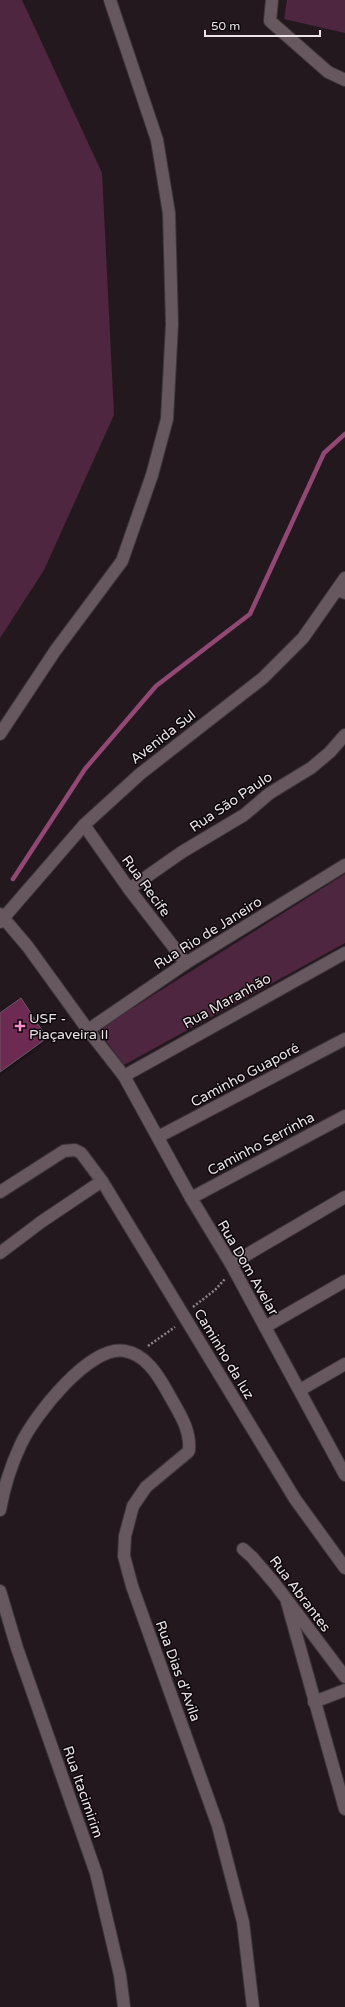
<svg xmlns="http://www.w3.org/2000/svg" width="345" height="2007" font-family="'Varela Round',sans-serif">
  <defs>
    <filter id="shadow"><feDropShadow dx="-3.5" dy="3.5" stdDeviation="2" flood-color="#0009"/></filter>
  </defs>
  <rect width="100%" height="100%" fill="#24181f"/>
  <g fill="#4f263f">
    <polygon points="0,0 22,0 102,173 114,415 44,570 0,638"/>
    <polygon points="287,0 345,0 345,33 284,19"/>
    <polygon points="345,874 345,943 124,1065 98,1030"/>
  </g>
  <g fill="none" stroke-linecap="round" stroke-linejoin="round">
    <polyline stroke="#914974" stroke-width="4.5" points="13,879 85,769 156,686 250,614 324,453 345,434"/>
  </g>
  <polygon fill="#6d2953" stroke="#675960" filter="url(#shadow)" points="21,998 47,1038 0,1072 0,1013"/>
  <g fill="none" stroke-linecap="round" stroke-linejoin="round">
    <defs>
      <g id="minor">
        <polyline points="272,0 270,21 328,72 345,80"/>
        <polyline points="337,590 345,593"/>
        <polyline points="0,734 55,651 122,561 152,475 167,419 172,324 169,213 157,140 110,0"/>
        <polyline points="84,825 129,889 186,963"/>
        <polyline points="129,889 182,852 244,815 270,793 311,768 330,752 345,735"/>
        <polyline points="88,1030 186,963 345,865"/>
        <polyline points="124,1076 191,1198 231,1264 345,1475"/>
        <polyline points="158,1137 345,1039"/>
        <polyline points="0,1192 64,1151 75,1150 81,1153 102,1181 295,1499 345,1568"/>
        <polyline points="191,1198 345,1116"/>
        <polyline points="0,1253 41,1222 102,1181"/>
        <polyline points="231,1264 345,1197"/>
        <polyline points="265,1327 345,1281"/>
        <polyline points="300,1390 345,1364"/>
        <path d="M0 1510C4 1488 11 1465 21 1444 34 1416 90 1344 125 1351 145 1354 158 1375 167 1391 177 1410 191 1428 189 1450L188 1452 146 1487 133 1506 125 1536 124 1556 132 1586 218 1826 243 1922 253 2007"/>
        <polyline points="243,1549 252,1557 275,1584 345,1677"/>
        <polyline points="0,1591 17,1648 96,1873 120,1975 124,2007"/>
        <polyline points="287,1602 345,1809"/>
        <polyline points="314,1702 345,1690"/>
      </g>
      <g id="tertiary">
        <polyline points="0,914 28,947 88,1030 124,1076 345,953"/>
        <polyline points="0,922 84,825 140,774 263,678 303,638 345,578"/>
      </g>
    </defs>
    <use href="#minor" stroke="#3e353a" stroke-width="14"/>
    <use href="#tertiary" stroke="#3e353a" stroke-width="14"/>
    <g stroke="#8d8388" stroke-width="2.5" stroke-dasharray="2 2" stroke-linecap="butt">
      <polyline points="193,1307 215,1290 225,1279"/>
      <polyline points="148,1346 175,1327"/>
    </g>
    <use href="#minor" stroke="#675860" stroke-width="12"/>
    <use href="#tertiary" stroke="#675860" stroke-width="12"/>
  </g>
  <path fill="#f890cc" stroke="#0a0608" stroke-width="1.5" d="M18 1020h4v4h4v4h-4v4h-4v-4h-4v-4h4z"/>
  <g text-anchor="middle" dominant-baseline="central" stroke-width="3" stroke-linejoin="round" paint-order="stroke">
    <g font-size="14" fill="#ebe3e7" stroke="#0a0608">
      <text transform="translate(163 737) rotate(-38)">Avenida Sul</text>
      <text transform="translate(231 802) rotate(-34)">Rua São Paulo</text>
      <text transform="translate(146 886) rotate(54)">Rua Recife</text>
      <text transform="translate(208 933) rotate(-32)">Rua Rio de Janeiro</text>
      <text transform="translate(227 1001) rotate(-29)">Rua Maranhão</text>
      <text transform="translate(245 1075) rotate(-28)">Caminho Guaporé</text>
      <text transform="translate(261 1144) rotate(-28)">Caminho Serrinha</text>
      <text transform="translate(248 1268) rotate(60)">Rua Dom Avelar</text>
      <text transform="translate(224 1354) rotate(59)">Caminho da luz</text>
      <text transform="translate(300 1594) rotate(53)">Rua Abrantes</text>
      <text transform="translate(178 1671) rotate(70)">Rua Dias d'Avila</text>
      <text transform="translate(83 1792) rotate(71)">Rua Itacimirim</text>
    </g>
    <g font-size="14" fill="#ebe3e7" stroke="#0a0608" text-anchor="start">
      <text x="29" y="1018">USF -<tspan x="29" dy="16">Piaçaveira II</tspan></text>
    </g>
  </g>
  <path d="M205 30v6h115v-6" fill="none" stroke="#ebe3e7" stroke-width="2"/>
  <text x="211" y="30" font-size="12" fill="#ebe3e7" stroke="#0a0608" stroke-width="3" paint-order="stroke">50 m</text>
</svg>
